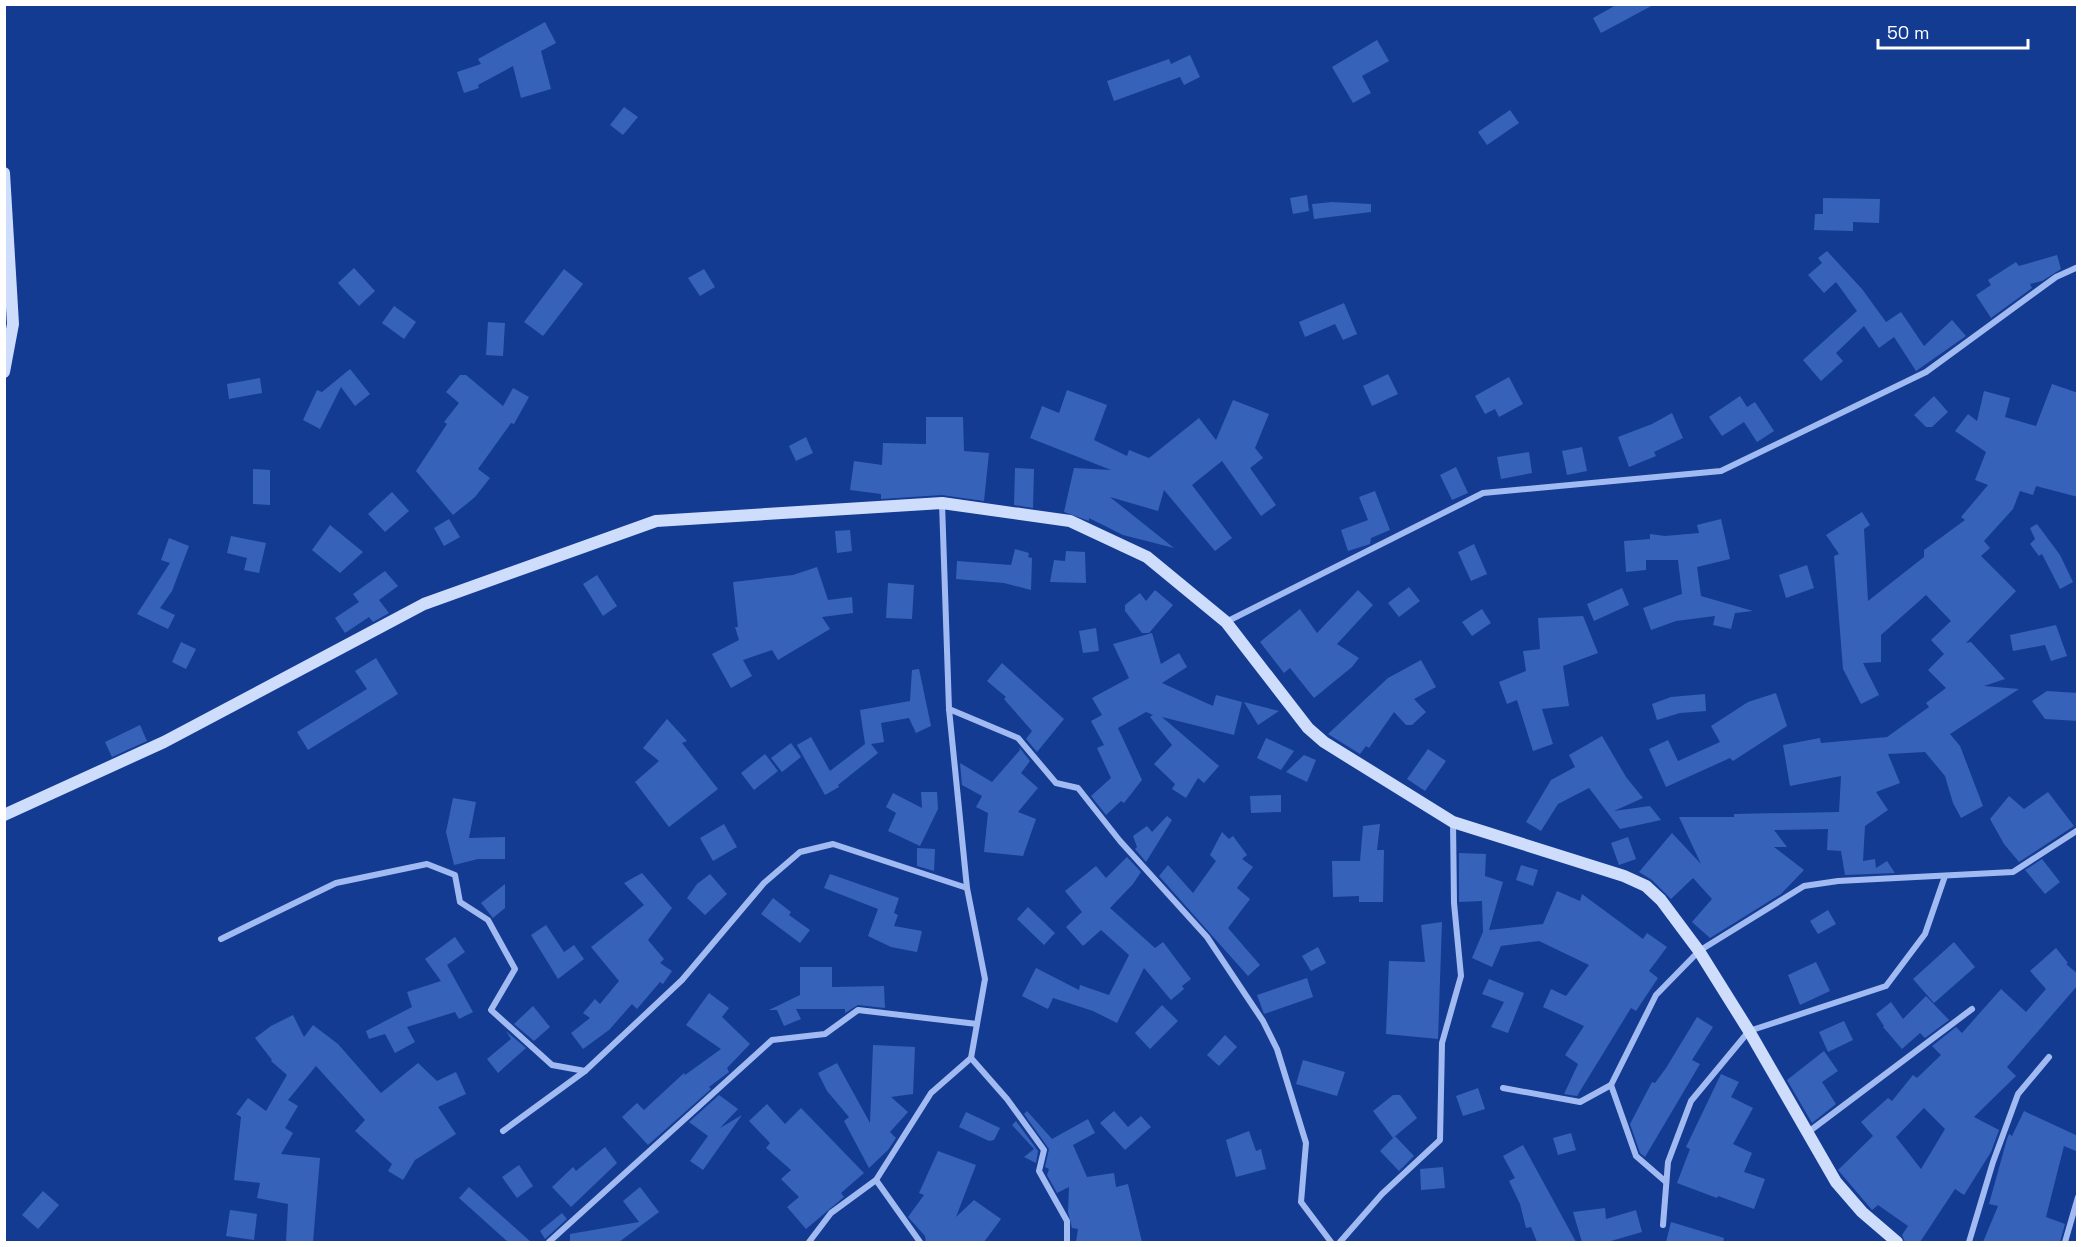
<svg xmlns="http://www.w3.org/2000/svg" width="2082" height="1247" font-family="'Space Grotesk',sans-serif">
  <rect width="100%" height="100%" fill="#143b92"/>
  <g fill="#3762b9" fill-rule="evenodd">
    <polygon points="1618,4 1655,4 1601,33 1593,18"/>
    <polygon points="545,22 556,43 541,51 551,89 521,98 513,66 478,85 479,88 464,93 457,72 481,64 478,59"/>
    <polygon points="1377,40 1389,61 1362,76 1371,93 1353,103 1332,67"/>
    <polygon points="1190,55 1200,77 1184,85 1180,77 1114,101 1107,81 1169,59 1171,64"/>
    <polygon points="624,107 638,117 623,135 610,125"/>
    <polygon points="1510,110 1519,123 1487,145 1478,132"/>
    <polygon points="1307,195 1309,211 1293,214 1290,198"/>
    <polygon points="1823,198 1880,199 1879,223 1853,222 1853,231 1814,230 1815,214 1823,214"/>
    <polygon points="1332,202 1371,204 1371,212 1314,219 1312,204"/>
    <polygon points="1827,251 1862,289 1886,322 1901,312 1924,346 1952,320 1966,336 1916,371 1894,337 1879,348 1864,326 1836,353 1843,361 1821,381 1803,360 1857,311 1836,282 1824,293 1808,275 1822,263 1818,258"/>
    <polygon points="2057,255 2061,269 2042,281 2030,284 2032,288 1991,318 1976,295 1991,285 1988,280 2016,262 2019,266"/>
    <polygon points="354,268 375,291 359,306 338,283"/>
    <polygon points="564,269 583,284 543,336 524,322"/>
    <polygon points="704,269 715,287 700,296 688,278"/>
    <polygon points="1344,303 1357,334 1343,340 1335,324 1305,337 1299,322"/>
    <polygon points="394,306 416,322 404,339 382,323"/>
    <polygon points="488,322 505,323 503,356 486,355"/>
    <polygon points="350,369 370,394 355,406 341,387 320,429 303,420 317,390 322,392"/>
    <polygon points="1388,374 1398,394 1372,406 1363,386"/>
    <polygon points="460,375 466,375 503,406 513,388 529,397 514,424 511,423 478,469 490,478 475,497 453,515 416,471 447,424 444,422 459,403 446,392"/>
    <polygon points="1509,377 1523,404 1499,417 1495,409 1485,414 1475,396"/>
    <polygon points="260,378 262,393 229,399 227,384"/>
    <polygon points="2052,384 2078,393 2078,497 2036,486 2033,495 2020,491 2013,509 1984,541 1990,548 1981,556 2016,591 1966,643 1971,642 2005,679 1984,686 2019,689 1950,734 1960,746 1983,806 1961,818 1953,803 1945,776 1925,752 1888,754 1900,783 1876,792 1888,810 1865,826 1863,861 1875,859 1876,868 1887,861 1895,873 1845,875 1841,851 1827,850 1828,829 1774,830 1787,847 1774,847 1804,870 1781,894 1710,938 1692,922 1712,899 1693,878 1671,899 1652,880 1639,872 1672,833 1701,864 1679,817 1734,817 1734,814 1839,812 1841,776 1790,786 1783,745 1820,738 1821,743 1887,737 1929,707 1926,703 1946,688 1928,670 1944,654 1931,640 1951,621 1926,595 1881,635 1881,662 1863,663 1879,695 1861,704 1843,669 1834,556 1839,554 1826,535 1862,512 1870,525 1864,529 1868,601 1924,557 1924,550 1965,520 1961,517 1988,485 1975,480 1986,452 1955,431 1968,414 1977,421 1984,391 2010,398 2005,417 2036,426"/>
    <polygon points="1067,390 1107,405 1094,440 1127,456 1129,450 1149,458 1199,418 1216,440 1233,400 1269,414 1255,448 1263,458 1250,468 1276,505 1261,516 1222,461 1192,485 1232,538 1215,551 1164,490 1158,511 1110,497 1174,548 1123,535 1089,518 1089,521 1064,512 1074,468 1111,470 1030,438 1042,406 1059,413"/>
    <polygon points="1740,396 1747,407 1755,402 1774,431 1757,442 1744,422 1722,436 1709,417"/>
    <polygon points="1934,396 1948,412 1932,427 1926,427 1914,415"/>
    <polygon points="1672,413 1683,438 1654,452 1656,456 1629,467 1618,437 1652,424"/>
    <polygon points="926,417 963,417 964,451 989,453 984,501 942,495 881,499 881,494 850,490 854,461 882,465 883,443 926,444"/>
    <polygon points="806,437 813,453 796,461 789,446"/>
    <polygon points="1582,447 1587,471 1567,475 1562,451"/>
    <polygon points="1529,452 1532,473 1501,479 1497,457"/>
    <polygon points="1456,467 1468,493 1452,500 1440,475"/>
    <polygon points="1015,468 1034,469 1033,508 1014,505"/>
    <polygon points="253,469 270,470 270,505 253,504"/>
    <polygon points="1375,491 1390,530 1371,538 1370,544 1348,551 1341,530 1368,520 1359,497"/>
    <polygon points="392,492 409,511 385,532 368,514"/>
    <polygon points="449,519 460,537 444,546 434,528"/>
    <polygon points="1721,519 1730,559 1697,567 1701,596 1753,611 1735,613 1731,629 1713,625 1715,616 1676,621 1651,630 1643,608 1682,594 1678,560 1646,560 1646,570 1626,572 1624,541 1650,539 1650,534 1665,536 1699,533 1697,525"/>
    <polygon points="2037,524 2060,555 2073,582 2060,589 2042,554 2039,556 2030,544 2035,539 2030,528"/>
    <polygon points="330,525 363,552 340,573 312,550"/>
    <polygon points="850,530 852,551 837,553 835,531"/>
    <polygon points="231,536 266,543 259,573 244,570 247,558 227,553"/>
    <polygon points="169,538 189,546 172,591 160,608 175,615 168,629 137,614 170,563 161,560"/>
    <polygon points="1474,544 1487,574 1471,581 1458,552"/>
    <polygon points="1015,549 1029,553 1028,557 1032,558 1031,590 1004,583 956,579 957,561 1011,565"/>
    <polygon points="1066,551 1085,552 1086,583 1050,582 1054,560 1065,561"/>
    <polygon points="1807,565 1814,588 1786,598 1779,575"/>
    <polygon points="817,567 828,600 852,597 853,613 822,617 830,629 778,660 772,650 743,660 752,676 731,688 712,654 739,640 735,627 738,627 733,582 793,575"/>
    <polygon points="385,571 398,586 379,600 389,613 373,622 369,617 345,633 335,618 359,602 353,594"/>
    <polygon points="597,575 617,606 603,616 583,584"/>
    <polygon points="888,583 914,585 912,619 886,618"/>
    <polygon points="1409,587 1420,601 1399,617 1388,603"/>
    <polygon points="1622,588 1629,605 1594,621 1587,604"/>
    <polygon points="1155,590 1173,605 1149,633 1142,633 1125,611 1125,605 1140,593 1146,601"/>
    <polygon points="1358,590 1373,605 1337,644 1359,658 1352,667 1314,698 1290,668 1284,673 1260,642 1300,609 1317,633"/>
    <polygon points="1482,609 1491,623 1472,636 1462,622"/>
    <polygon points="1583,616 1598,653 1563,666 1569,706 1542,709 1553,744 1533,751 1517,700 1507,704 1499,682 1526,671 1523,651 1540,649 1538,618"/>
    <polygon points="2056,625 2067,656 2051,661 2045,645 2013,651 2010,635"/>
    <polygon points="1096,628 1099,651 1083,653 1079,631"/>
    <polygon points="1152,633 1161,664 1179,653 1187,667 1162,683 1213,706 1216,695 1242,702 1234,735 1162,717 1219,766 1204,783 1198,778 1186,798 1172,789 1175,784 1154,764 1172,745 1150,717 1153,715 1146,712 1118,728 1142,780 1124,803 1121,801 1106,815 1091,796 1111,778 1097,748 1104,745 1091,721 1102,715 1092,698 1129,678 1113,644"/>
    <polygon points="181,642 196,649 186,669 172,662"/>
    <polygon points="376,658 398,694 308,750 297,732 367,689 355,671"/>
    <polygon points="1421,660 1436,687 1414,699 1426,712 1412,725 1406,725 1394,712 1369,748 1366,746 1360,754 1328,734 1388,678"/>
    <polygon points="1002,663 1064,719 1037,752 1026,739 1032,731 1004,699 1006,697 987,681"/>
    <polygon points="919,669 931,726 916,733 909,718 881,723 884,742 871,744 878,753 838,785 839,787 825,795 797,745 811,737 830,771 865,744 860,710 910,701 912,670"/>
    <polygon points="2047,691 2078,693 2078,721 2045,719 2032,701"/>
    <polygon points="1776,693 1787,726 1733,761 1730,758 1666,787 1649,749 1668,740 1678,761 1720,742 1711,726 1748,702"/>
    <polygon points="1705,694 1706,711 1680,713 1657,720 1652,704 1671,697"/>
    <polygon points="1244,702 1279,711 1258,725"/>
    <polygon points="667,719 687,741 682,743 718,789 669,827 635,782 659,761 643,748"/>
    <polygon points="140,725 147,741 112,757 105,742"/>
    <polygon points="1602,736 1626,777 1643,798 1614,811 1650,806 1661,820 1620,829 1589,788 1558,804 1541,831 1526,822 1551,780 1575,767 1569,755"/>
    <polygon points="1266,738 1294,751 1281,770 1257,758"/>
    <polygon points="791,743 801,757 782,772 771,758"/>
    <polygon points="1019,747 1030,761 1021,773 1038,788 1018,812 1036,819 1023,856 984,852 988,813 976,807 982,796 962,785 960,763 992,782 1020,750"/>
    <polygon points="1428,749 1446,761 1425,791 1407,779"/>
    <polygon points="765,754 778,771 754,790 741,773"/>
    <polygon points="1304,755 1316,760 1307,782 1286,772"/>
    <polygon points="921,792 937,792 938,809 920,846 888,831 896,813 886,807 893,793 922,808"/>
    <polygon points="2048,792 2074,826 2019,862 2004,844 1990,819 2009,796 2024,809"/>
    <polygon points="1281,795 1281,812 1251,813 1250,796"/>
    <polygon points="453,798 476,802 469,838 505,837 505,859 478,859 454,865 446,832"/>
    <polygon points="1167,816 1172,820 1146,862 1135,849 1137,847 1133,836 1147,826 1152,832"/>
    <polygon points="724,824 737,847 713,861 700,838"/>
    <polygon points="1380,824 1377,850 1384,850 1383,902 1359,902 1359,896 1333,897 1332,861 1360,861 1363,826"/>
    <polygon points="1222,832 1229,839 1233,836 1247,855 1242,859 1253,867 1237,888 1250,899 1228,928 1260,965 1248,976 1159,876 1168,865 1193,893 1216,861 1210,855"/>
    <polygon points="1628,837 1636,859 1619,865 1611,843"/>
    <polygon points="917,848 935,849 934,871 917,866"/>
    <polygon points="1459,853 1486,854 1485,876 1503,882 1489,930 1543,924 1557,891 1580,901 1582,894 1643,939 1647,933 1667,947 1649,971 1658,978 1636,1011 1631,1008 1577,1096 1564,1094 1578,1064 1565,1055 1584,1026 1543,1007 1551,989 1566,996 1589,965 1539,941 1501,946 1492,967 1472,958 1483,932 1482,901 1459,902"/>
    <polygon points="1127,857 1141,872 1133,884 1110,908 1155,948 1163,942 1191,979 1182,986 1184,989 1171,1000 1144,968 1117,1023 1093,1011 1053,998 1048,1009 1022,996 1036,968 1079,990 1080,985 1109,995 1129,955 1101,930 1083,946 1066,927 1082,912 1065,891 1096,866 1106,878"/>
    <polygon points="2042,859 2060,882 2045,894 2025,870"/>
    <polygon points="1521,865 1538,870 1533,886 1516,880"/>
    <polygon points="642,873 672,908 648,940 664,959 660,963 672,971 663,984 660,982 637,1009 632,1004 609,1030 583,1049 571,1033 590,1018 583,1013 595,999 600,1004 619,981 591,947 644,905 624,883"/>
    <polygon points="710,874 727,894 705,915 687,898 697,884"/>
    <polygon points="830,874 899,898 894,913 898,915 894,926 922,931 917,952 891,947 868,936 878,909 824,888"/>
    <polygon points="505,884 505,908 493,918 481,903"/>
    <polygon points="773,898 791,912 789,915 810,930 800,943 761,914"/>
    <polygon points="1028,907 1055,933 1044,945 1017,919"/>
    <polygon points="1828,910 1836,924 1818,934 1810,921"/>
    <polygon points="1442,922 1438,1039 1386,1034 1389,961 1425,962 1421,925"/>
    <polygon points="546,925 564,952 574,945 584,959 558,979 531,935"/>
    <polygon points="455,937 465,952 447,965 473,1012 459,1019 455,1012 407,1027 415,1042 395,1053 385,1034 369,1039 366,1031 412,1007 407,992 441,981 425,959"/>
    <polygon points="1954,942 1975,967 1934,1003 1913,979"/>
    <polygon points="1318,947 1326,963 1311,971 1302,956"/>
    <path d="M2056 948 2068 963 2066 964 2078 974V985L2007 1067 2016 1076 1974 1117 1999 1130 1991 1152 1964 1195 1955 1189 1920 1242H1905L1902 1235 1908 1226 1878 1205 1872 1210 1838 1170 1873 1136 1861 1122 1888 1098 1892 1101 1913 1075 1917 1078 1941 1055 1932 1046 1956 1027 1962 1033 2001 989 2026 1012 2046 989 2030 971ZM1924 1108 1945 1129 1921 1169 1896 1137Z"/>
    <polygon points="1816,962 1830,991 1800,1005 1788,975"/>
    <polygon points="800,967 832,967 832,987 884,986 885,1008 858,1005 845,1013 845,1009 796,1009 801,1019 784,1026 777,1010 769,1010 800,995"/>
    <polygon points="1307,978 1313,997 1264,1014 1257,995"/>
    <polygon points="1489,979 1524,993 1508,1033 1491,1027 1504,1002 1482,994"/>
    <polygon points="709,993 729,1008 722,1017 750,1044 727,1068 729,1072 709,1087 711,1089 648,1145 622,1117 637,1103 644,1110 684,1073 685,1075 721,1049 686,1025"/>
    <polygon points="1926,996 1949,1020 1925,1038 1920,1033 1902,1049 1883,1027 1884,1026 1876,1014 1891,1002 1903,1019"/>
    <polygon points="1162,1005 1178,1021 1150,1049 1135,1033"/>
    <polygon points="533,1006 550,1027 534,1041 514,1024"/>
    <polygon points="293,1015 304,1037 313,1025 338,1044 381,1093 418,1063 437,1081 456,1072 466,1094 438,1107 456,1134 415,1160 403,1180 388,1171 392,1164 355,1131 365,1120 316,1066 288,1100 298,1106 285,1128 293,1133 281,1154 320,1158 313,1242 286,1242 288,1204 257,1198 260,1183 234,1180 241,1117 236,1114 248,1098 266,1111 287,1075 271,1061 272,1060 255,1038 271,1026"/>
    <polygon points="1697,1017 1713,1027 1692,1060 1700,1064 1645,1157 1640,1153 1630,1124 1652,1082 1655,1083 1666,1068"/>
    <polygon points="1844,1021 1853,1040 1828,1052 1819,1032"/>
    <polygon points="506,1031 526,1048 498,1073 487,1059 511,1039"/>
    <polygon points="1225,1035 1237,1047 1219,1066 1207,1055"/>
    <polygon points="873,1045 915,1047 913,1094 891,1097 908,1112 890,1132 896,1138 888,1150 869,1168 844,1121 849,1117 827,1091 818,1073 837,1063 870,1123"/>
    <polygon points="1824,1051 1838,1071 1822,1082 1836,1104 1812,1123 1787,1080"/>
    <polygon points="1303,1060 1345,1072 1337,1096 1296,1084"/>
    <polygon points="1721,1074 1739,1082 1731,1097 1753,1108 1733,1144 1752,1153 1744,1172 1765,1179 1754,1209 1718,1196 1717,1198 1677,1183 1690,1149 1686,1147"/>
    <polygon points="1478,1088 1485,1109 1463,1116 1456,1096"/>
    <polygon points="719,1095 738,1109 720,1128 742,1115 703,1170 690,1161 708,1136 689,1122"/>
    <polygon points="1393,1095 1400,1095 1417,1118 1393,1138 1373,1111"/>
    <polygon points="767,1104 785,1124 801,1108 864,1173 841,1193 844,1197 806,1229 787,1207 799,1197 781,1179 791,1170 766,1148 770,1143 749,1121"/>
    <polygon points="1027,1111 1052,1139 1088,1119 1095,1133 1073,1145 1087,1177 1114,1173 1116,1187 1128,1184 1142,1242 1076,1242 1078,1229 1072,1228 1068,1212 1069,1187 1057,1193 1047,1175 1049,1169 1045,1167 1049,1149 1024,1114"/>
    <polygon points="1114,1111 1128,1127 1141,1116 1151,1127 1125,1150 1100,1123"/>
    <polygon points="2024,1111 2078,1136 2078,1152 2064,1146 2046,1217 2065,1224 2060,1242 1983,1242 1998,1206 1989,1204 2007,1139 2009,1134 2012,1136"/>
    <polygon points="966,1112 1000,1128 994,1140 989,1141 959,1127"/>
    <polygon points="1016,1121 1038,1151 1036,1163 1024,1157 1034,1149 1012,1125"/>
    <polygon points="1249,1131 1256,1151 1261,1149 1266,1169 1236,1177 1226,1140"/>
    <polygon points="1571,1133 1576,1150 1558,1155 1553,1138"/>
    <polygon points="1395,1136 1414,1156 1399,1171 1380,1151"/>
    <polygon points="1523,1145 1576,1242 1537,1242 1531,1227 1526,1228 1520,1204 1509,1181 1515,1178 1503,1156"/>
    <polygon points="605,1147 617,1163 571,1207 552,1187 573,1167 576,1171"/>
    <polygon points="938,1151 976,1165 956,1217 974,1200 1001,1219 984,1242 926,1242 925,1236 908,1217 924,1195 919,1193"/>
    <polygon points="519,1165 533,1186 517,1198 502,1177"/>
    <polygon points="1443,1167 1445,1188 1421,1190 1420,1169"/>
    <polygon points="469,1187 531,1242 508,1242 459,1198"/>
    <polygon points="640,1187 659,1212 619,1242 570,1242 570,1234 639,1222 623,1201"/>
    <polygon points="43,1191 59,1205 38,1229 22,1215"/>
    <polygon points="1605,1208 1606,1219 1636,1210 1642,1232 1611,1241 1582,1242 1573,1212"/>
    <polygon points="230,1210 257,1214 254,1240 226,1236"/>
    <polygon points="562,1213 567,1219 545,1239 540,1231"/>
    <polygon points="1671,1222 1724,1238 1723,1242 1666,1242"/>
  </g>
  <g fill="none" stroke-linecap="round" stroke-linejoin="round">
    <g stroke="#a1bbf2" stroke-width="6">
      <polyline points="1226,622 1483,493 1721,471 1926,372 2056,277 2078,267"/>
      <polyline points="949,709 1018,738 1056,783 1078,788 1120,841 1207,937 1263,1021 1277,1049 1306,1143 1301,1202 1331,1242"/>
      <polyline points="221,939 336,883 427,864 455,875 460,902 488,920 515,969 491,1010 552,1065 585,1071"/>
      <polyline points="971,1058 1007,1099 1044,1150 1039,1171 1067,1221 1067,1242"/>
      <polyline points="1503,1088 1580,1102 1611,1085"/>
      <polyline points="503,1131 585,1071 682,980 764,883 800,852 833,844 967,888"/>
      <polyline points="1807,1133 1972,1009"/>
      <polyline points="876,1180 920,1242"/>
      <polyline points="1666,1182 1636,1156 1611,1085 1656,995 1699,951 1804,886 1838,881 2013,872 2078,830"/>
      <polyline points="1663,1225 1668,1162 1691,1101 1749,1031 1886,986 1925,934 1945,876"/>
      <polyline points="549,1242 772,1040 825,1034 858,1010 977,1024"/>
      <polyline points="809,1242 831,1213 876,1180 931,1093 971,1058 985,979 967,888 949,709 942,503"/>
      <polyline points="1340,1242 1382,1194 1440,1140 1442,1043 1461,976 1454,903 1453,822"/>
      <polyline points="1969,1242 1993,1162 2018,1094 2049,1057"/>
      <polyline points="2065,1242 2078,1197"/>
    </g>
    <g stroke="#cfddfc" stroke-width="12">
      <polyline points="4,173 13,324 4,372"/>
      <polyline points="4,815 164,742 424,604 656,521 942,503 1070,521 1147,557 1226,622 1308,728 1324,742 1453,822 1624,876 1646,886 1661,900 1699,951 1749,1031 1836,1182 1862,1212 1897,1242"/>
    </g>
  </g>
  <rect width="2082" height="1247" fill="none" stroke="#ffffff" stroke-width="12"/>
  <path d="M1878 39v9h150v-9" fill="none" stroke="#ffffff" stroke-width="3"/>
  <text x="1887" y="39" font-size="18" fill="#ffffff" stroke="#143b92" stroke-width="4.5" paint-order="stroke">50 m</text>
</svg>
